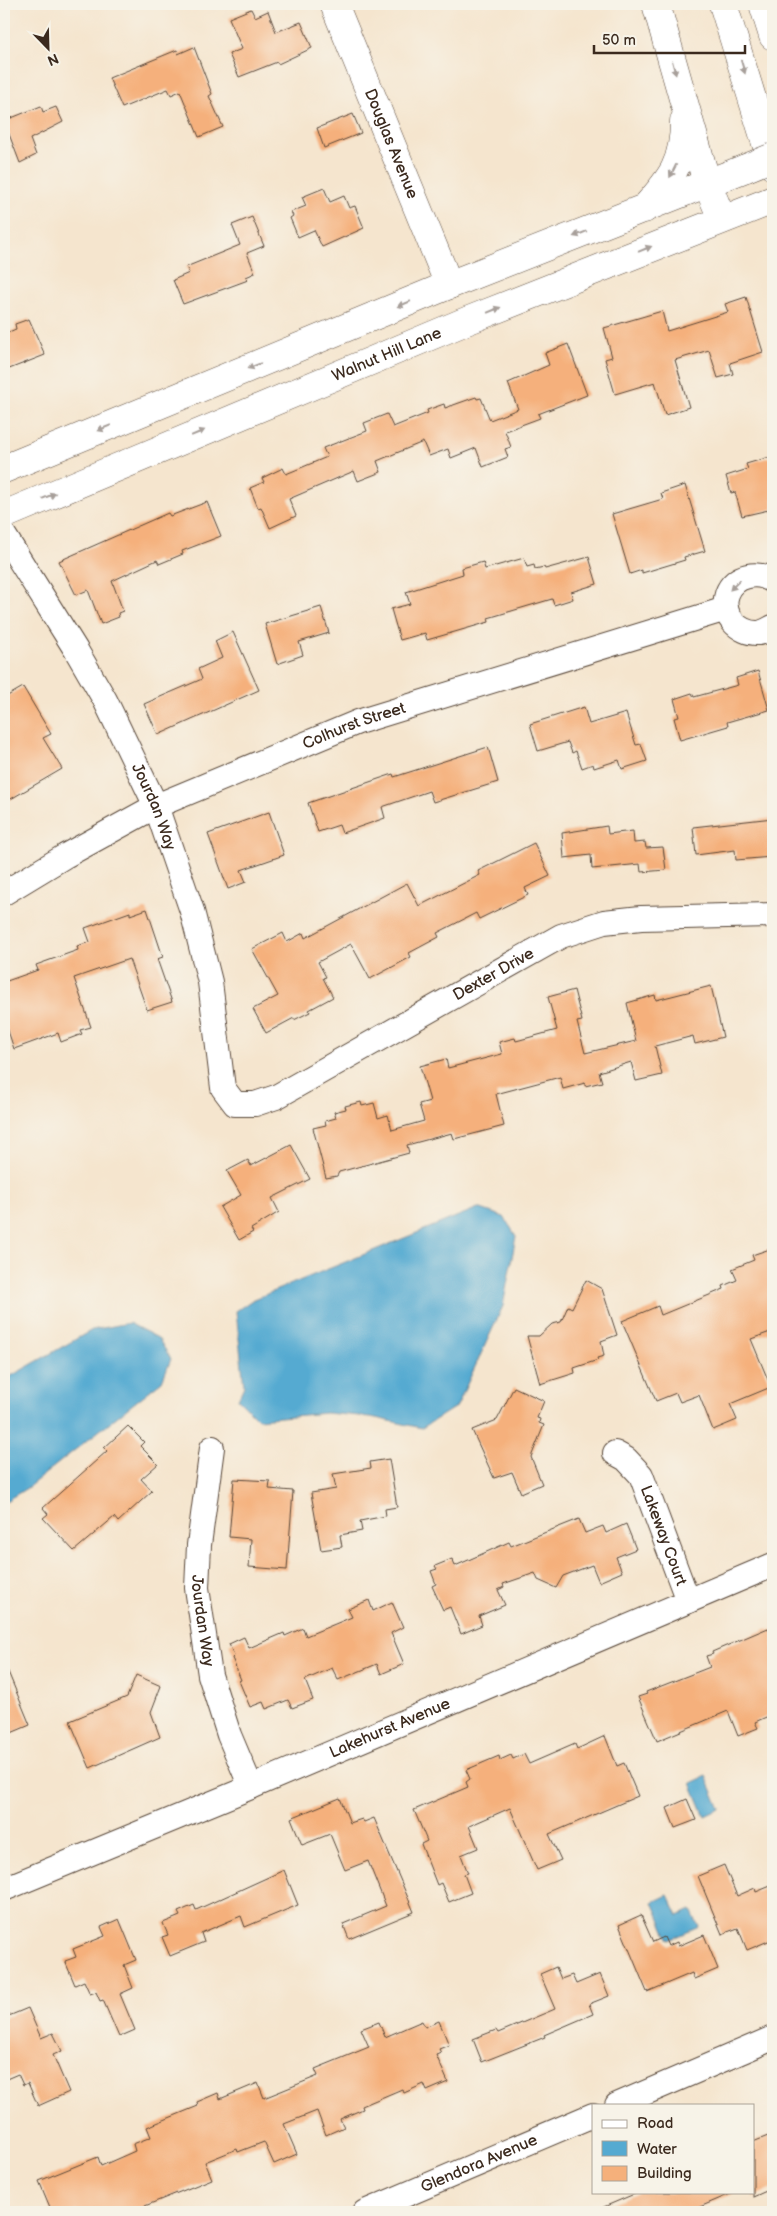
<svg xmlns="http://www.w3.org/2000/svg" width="777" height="2216" font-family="'Balsamiq Sans',sans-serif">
  <rect width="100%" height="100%" fill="#f7f3e8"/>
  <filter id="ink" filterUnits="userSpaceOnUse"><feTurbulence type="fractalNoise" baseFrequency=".02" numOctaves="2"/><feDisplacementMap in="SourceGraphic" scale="10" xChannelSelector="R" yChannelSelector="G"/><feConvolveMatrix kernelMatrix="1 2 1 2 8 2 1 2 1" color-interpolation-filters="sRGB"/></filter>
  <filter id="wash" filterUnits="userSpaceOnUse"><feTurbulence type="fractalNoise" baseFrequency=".0096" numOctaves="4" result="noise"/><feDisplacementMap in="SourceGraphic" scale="20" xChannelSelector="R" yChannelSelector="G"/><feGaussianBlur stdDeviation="1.12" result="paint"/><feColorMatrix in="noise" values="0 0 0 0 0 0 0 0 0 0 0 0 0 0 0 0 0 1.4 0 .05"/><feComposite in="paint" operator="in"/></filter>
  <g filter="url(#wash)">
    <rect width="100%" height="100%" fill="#f5e5ce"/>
    <g fill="#55aad1" stroke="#486a78">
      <polygon points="478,1208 504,1217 516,1236 503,1306 457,1406 422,1428 371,1417 326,1413 258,1419 238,1399 244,1386 236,1311 252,1300"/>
      <polygon points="129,1323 158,1338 171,1359 162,1381 27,1488 4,1502 4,1380 92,1330"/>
      <polygon points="706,1776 720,1809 705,1816 691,1783"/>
      <polygon points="668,1895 678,1916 691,1910 699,1927 669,1940 653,1902"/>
    </g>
    <g id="blocks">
      <g fill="#f5b07b">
        <polygon points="251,9 255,17 268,11 276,32 301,22 312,48 278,64 277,62 239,77 229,54 242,49 229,18"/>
        <polygon points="194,47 212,94 209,96 223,127 199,137 180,91 171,95 168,89 122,108 109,78 177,50 178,54"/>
        <polygon points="41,106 43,112 56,107 63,122 30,139 36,155 20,163 4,121"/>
        <polygon points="353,114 361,133 324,148 317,128"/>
        <polygon points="324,188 330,202 344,196 349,208 355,206 364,228 322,247 314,230 298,237 290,218 293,216 291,212 306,206 302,197"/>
        <polygon points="252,217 264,246 247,253 255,273 246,277 248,280 183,304 173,280 189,273 186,267 240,245 232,225"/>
        <polygon points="746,297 763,352 730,363 733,374 718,378 709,350 675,360 689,407 665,415 655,382 615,394 605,359 612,357 604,328 662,311 667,331 728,312 725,304"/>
        <polygon points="29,319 45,355 4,371 4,334 16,329 15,324"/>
        <polygon points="568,344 587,395 538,414 540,418 505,431 511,447 505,449 508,457 483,467 476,448 451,458 448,449 429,456 423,442 377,461 381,472 358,481 354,471 289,499 296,516 270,528 261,507 258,508 250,488 264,482 262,478 283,468 286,474 327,457 323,448 367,431 364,423 387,414 393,427 428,413 427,410 444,404 445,408 476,397 477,399 481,398 490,420 518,409 508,383 549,365 545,353"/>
        <polygon points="773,456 773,509 742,516 735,492 731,493 726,476 748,469 746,464"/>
        <polygon points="685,485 705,551 684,557 685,560 642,573 642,570 630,574 612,514 663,499 661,493"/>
        <polygon points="207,502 221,536 182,551 183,554 159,564 157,560 112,581 123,611 118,613 119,617 101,624 88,590 76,595 59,561 168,513 170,516"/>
        <polygon points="589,557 597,584 571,592 573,599 554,605 552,599 488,618 489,622 427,640 425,633 400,640 391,609 410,604 406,592 463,574 462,568 483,562 485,569 524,558 527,567 534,565 535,569 544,567 545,569"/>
        <polygon points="321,607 329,633 299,642 303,655 277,664 265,624"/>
        <polygon points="233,632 259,690 158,735 144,704 202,679 198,669 222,658 215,641"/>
        <polygon points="758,671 769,710 727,722 728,726 680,740 674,718 679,717 674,699 692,693 694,697 738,685 736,678"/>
        <polygon points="23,687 51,734 43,738 62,769 4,803 4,698"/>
        <polygon points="584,707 589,724 626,713 636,745 641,744 647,761 622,769 619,760 594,768 593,764 582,768 576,751 572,753 568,742 538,751 530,724"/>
        <polygon points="488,747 498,782 433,802 429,791 382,807 385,818 342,833 339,825 318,832 308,803 393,774 394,777"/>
        <polygon points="269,812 284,855 241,870 246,882 228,889 208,834"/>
        <polygon points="773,818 772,857 736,860 735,850 696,855 693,827"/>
        <polygon points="607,826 608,834 633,831 634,843 645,842 646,848 663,847 666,870 641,872 640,864 592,869 591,855 564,858 562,833"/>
        <polygon points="534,843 550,876 525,888 528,895 479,919 476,913 437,933 439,937 409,953 411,957 370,979 351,944 318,962 326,977 323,978 333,997 309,1010 310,1012 294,1020 294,1018 266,1033 253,1009 278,996 252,949 283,933 287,942 303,933 305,938 407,883 419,906 480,875 478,871"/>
        <polygon points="147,909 163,957 157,959 172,1002 147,1010 129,959 74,978 91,1027 80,1030 82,1034 61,1042 58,1033 14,1049 4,1018 4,982 38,970 36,965 78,950 77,946 90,942 85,928 130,912 130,915"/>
        <polygon points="711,986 723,1037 695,1044 693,1036 655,1046 662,1075 636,1081 631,1062 599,1072 602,1082 585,1086 585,1083 563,1089 560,1077 496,1094 504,1126 454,1139 452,1133 407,1145 409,1153 339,1172 337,1176 326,1178 313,1128 326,1125 325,1121 336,1118 334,1112 346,1109 345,1106 361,1102 362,1106 374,1103 378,1118 388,1115 392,1130 424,1121 419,1104 430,1101 420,1066 446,1059 448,1068 502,1054 499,1042 515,1038 516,1041 557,1030 548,997 574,990 582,1021 577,1022 585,1053 636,1041 627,1003 655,995 656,1000"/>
        <polygon points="291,1145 310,1179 272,1198 279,1212 251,1229 253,1232 239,1240 220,1207 241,1195 227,1171 248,1160 251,1166"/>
        <polygon points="773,1248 773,1331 751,1339 771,1387 730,1404 737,1420 713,1430 699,1395 680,1402 676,1393 656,1401 622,1321 658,1306 661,1315 724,1289 723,1286 737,1280 732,1269 754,1260 752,1255"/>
        <polygon points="586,1280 602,1289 617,1335 601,1341 604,1356 597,1358 598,1360 574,1368 575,1373 540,1384 527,1336 539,1336 552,1324 561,1322 568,1306 572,1308"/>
        <polygon points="514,1387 544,1401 537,1418 540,1419 539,1423 544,1425 531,1457 542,1484 521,1493 512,1472 494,1478 472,1430 497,1420"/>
        <polygon points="128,1426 144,1442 140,1446 158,1464 141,1479 152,1491 118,1522 114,1517 74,1551 43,1518 48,1514 43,1508 107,1451 104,1448"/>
        <polygon points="389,1459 397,1507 385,1509 386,1516 360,1521 362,1531 340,1535 342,1547 321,1550 311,1493 336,1489 333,1474 371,1468 370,1462"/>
        <polygon points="234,1479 270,1481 269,1489 293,1491 287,1570 249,1567 251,1539 229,1537"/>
        <polygon points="579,1519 585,1533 603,1526 606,1533 626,1524 636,1549 616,1557 622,1572 599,1582 592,1565 563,1576 556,1588 538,1580 535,1573 503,1584 504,1587 498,1590 505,1605 479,1616 482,1625 461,1634 450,1607 443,1610 432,1586 436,1584 431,1571 437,1569 435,1566 452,1559 455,1566 509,1542 511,1546"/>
        <polygon points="369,1600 373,1611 392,1602 403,1627 391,1633 404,1664 381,1674 377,1664 338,1680 332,1668 305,1680 313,1700 292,1708 288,1700 266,1709 263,1702 250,1707 239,1681 241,1680 232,1658 234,1656 229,1644 244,1637 249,1648 284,1633 285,1636 303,1628 306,1636 352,1617 348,1609"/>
        <polygon points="768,1628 769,1631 773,1629 773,1714 755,1722 758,1728 738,1736 728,1711 657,1741 638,1697 647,1694 646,1692 710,1667 706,1656 713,1654 712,1652"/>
        <polygon points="4,1662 30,1725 4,1736"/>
        <polygon points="136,1675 161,1686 151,1712 160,1737 90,1768 70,1721 127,1697"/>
        <polygon points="605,1736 617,1766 624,1763 638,1796 549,1834 561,1860 537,1870 510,1808 469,1826 478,1848 461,1855 468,1873 464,1874 471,1893 449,1902 441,1883 437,1885 421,1844 427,1841 414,1810 468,1787 466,1782 470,1779 466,1770 499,1756 500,1760 511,1755 513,1759 524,1754 529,1764 575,1744 577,1749"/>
        <polygon points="340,1798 350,1823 362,1819 364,1822 374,1818 414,1912 349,1939 343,1924 386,1906 368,1861 345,1870 330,1834 302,1845 291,1818"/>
        <polygon points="687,1799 696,1820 675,1828 667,1808"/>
        <polygon points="724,1865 737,1896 755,1888 756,1892 773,1885 773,1939 747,1950 738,1928 722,1934 698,1876"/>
        <polygon points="284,1870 298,1905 245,1927 241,1916 201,1933 204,1942 170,1956 162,1937 168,1935 163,1923 180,1916 178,1912 194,1905 196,1910"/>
        <polygon points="641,1915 653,1942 664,1937 668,1946 677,1942 678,1946 704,1935 718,1969 694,1979 692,1973 647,1992 619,1925"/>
        <polygon points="119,1919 136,1960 124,1965 133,1988 120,1994 135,2030 119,2037 103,2000 100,2001 96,1992 90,1994 84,1981 75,1985 65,1961 76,1957 73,1949 105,1936 101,1927"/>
        <polygon points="556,1967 561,1979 572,1975 576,1984 600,1974 609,1996 589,2004 593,2014 544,2035 545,2037 482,2062 473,2039 496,2030 498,2033 555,2009 540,1974"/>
        <polygon points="28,2008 41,2038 53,2033 62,2051 53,2055 69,2092 38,2106 28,2083 23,2085 18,2074 4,2080 4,2018"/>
        <polygon points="422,2021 425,2027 439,2021 449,2045 439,2049 441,2053 436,2055 448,2082 427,2091 424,2084 404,2093 402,2089 362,2106 363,2109 340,2119 344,2127 326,2135 317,2111 284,2124 297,2154 274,2164 264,2142 238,2152 237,2149 205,2162 212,2179 130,2212 52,2212 39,2181 98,2157 101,2166 135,2151 133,2144 151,2137 147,2127 198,2106 197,2102 218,2093 220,2099 258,2083 264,2098 318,2076 315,2069 369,2047 361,2029 379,2022 385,2037"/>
        <polygon points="773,2134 773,2188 753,2197 753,2142"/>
        <polygon points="639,2192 735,2192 688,2212 592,2212"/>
      </g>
    </g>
  </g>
  <g filter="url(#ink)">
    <use href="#blocks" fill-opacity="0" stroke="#574638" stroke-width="1"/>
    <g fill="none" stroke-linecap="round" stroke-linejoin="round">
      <defs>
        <g id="minor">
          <path id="s1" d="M4 535 76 650 105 700 156 806 192 911 210 982 223 1088 235 1104H255L276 1097 561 936 604 922 641 918 773 915"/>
          <path d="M773 581C758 571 734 574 727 594 720 615 739 634 759 633 764 632 769 629 773 627"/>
          <path id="s2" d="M4 893 65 856 156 806 358 722 726 609"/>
          <path id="s3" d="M212 1448 199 1545 197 1588 210 1675 229 1735 251 1787"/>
          <path id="s4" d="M615 1453 626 1459 641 1475 688 1601"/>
          <path id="s5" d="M4 1889 251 1787 773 1565"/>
          <polyline points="617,2105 773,2038"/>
          <path id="s6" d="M365 2212 593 2115"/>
        </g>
        <g id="tertiary">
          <path id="s7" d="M334 4 449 285"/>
        </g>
        <g id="secondary">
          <polyline points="4,469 449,285 746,168"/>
          <path id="s8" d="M4 515 464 322 773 200"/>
        </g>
        <g id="motorway">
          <polyline points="656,4 707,183 722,219"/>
          <polyline points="723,4 773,166"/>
          <polyline points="763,4 773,36"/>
          <path d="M644 209C671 178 684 164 684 121"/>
        </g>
      </defs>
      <use href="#minor" stroke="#574638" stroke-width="26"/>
      <use href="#tertiary" stroke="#574638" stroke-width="29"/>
      <use href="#secondary" stroke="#574638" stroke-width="29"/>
      <use href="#motorway" stroke="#574638" stroke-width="29"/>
      <use href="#minor" stroke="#fff" stroke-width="24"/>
      <use href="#tertiary" stroke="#fff" stroke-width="28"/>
      <use href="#secondary" stroke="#fff" stroke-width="28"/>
      <use href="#motorway" stroke="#fff" stroke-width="28"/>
      <defs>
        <polyline id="secondary-bridge" points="746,168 773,157"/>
      </defs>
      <use href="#secondary-bridge" stroke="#574638" stroke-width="29" stroke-linecap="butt"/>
      <use href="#secondary-bridge" stroke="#fff" stroke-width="28"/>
    </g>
    <defs><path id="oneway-solid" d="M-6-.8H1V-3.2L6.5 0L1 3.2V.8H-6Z" transform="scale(1.25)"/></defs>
    <g fill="#a79f9a">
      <use href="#oneway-solid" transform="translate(743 67) rotate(73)"/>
      <use href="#oneway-solid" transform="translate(674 68) rotate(75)"/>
      <use href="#oneway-solid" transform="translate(673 171) rotate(117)"/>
      <use href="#oneway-solid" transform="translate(580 234) rotate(158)"/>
      <use href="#oneway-solid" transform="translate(645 249) rotate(-22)"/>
      <use href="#oneway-solid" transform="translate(404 304) rotate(158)"/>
      <use href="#oneway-solid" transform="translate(494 310) rotate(-22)"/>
      <use href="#oneway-solid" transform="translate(254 366) rotate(158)"/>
      <use href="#oneway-solid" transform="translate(104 428) rotate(158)"/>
      <use href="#oneway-solid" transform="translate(198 433) rotate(-23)"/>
      <use href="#oneway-solid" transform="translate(49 496) rotate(-23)"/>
      <use href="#oneway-solid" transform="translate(735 585) rotate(135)"/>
    </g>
  </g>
  <g text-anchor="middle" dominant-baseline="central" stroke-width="5" stroke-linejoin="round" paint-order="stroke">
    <g font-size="16" fill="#3b2a1e" stroke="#f7f3e8">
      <text stroke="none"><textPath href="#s7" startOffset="151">Douglas Avenue</textPath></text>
      <text stroke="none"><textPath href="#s8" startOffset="415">Walnut Hill Lane</textPath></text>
      <text stroke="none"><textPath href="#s2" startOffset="389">Colhurst Street</textPath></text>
      <text stroke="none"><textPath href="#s1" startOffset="311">Jourdan Way</textPath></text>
      <text stroke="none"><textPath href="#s1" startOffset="914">Dexter Drive</textPath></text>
      <text stroke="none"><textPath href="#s4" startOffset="99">Lakeway Court</textPath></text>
      <text stroke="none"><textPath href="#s3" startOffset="174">Jourdan Way</textPath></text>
      <text stroke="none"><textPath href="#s5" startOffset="418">Lakehurst Avenue</textPath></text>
      <text stroke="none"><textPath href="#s6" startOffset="124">Glendora Avenue</textPath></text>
    </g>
  </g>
  <rect width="777" height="2216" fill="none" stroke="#f7f3e8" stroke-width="20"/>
  <rect x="592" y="2104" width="162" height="90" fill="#f7f3e8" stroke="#aca397"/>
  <rect x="602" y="2120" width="25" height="8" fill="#ffffff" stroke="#aca397"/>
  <text x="637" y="2128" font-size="15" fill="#3b2a1e">Road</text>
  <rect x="602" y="2141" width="25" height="15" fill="#55aad1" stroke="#aca397"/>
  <text x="637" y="2154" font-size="15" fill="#3b2a1e">Water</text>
  <rect x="602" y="2166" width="25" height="15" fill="#f5b07b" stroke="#aca397"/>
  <text x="637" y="2178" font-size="15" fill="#3b2a1e">Building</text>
  <g transform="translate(48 48) rotate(157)" stroke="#f7f3e8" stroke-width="4" paint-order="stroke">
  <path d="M0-4L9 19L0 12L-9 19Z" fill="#3b2a1e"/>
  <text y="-8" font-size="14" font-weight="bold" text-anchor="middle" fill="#3b2a1e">N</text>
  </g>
  <path d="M594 45v8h151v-8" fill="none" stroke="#3b2a1e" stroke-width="2.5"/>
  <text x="602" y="45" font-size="15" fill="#3b2a1e" stroke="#f7f3e8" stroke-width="4" paint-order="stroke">50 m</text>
</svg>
